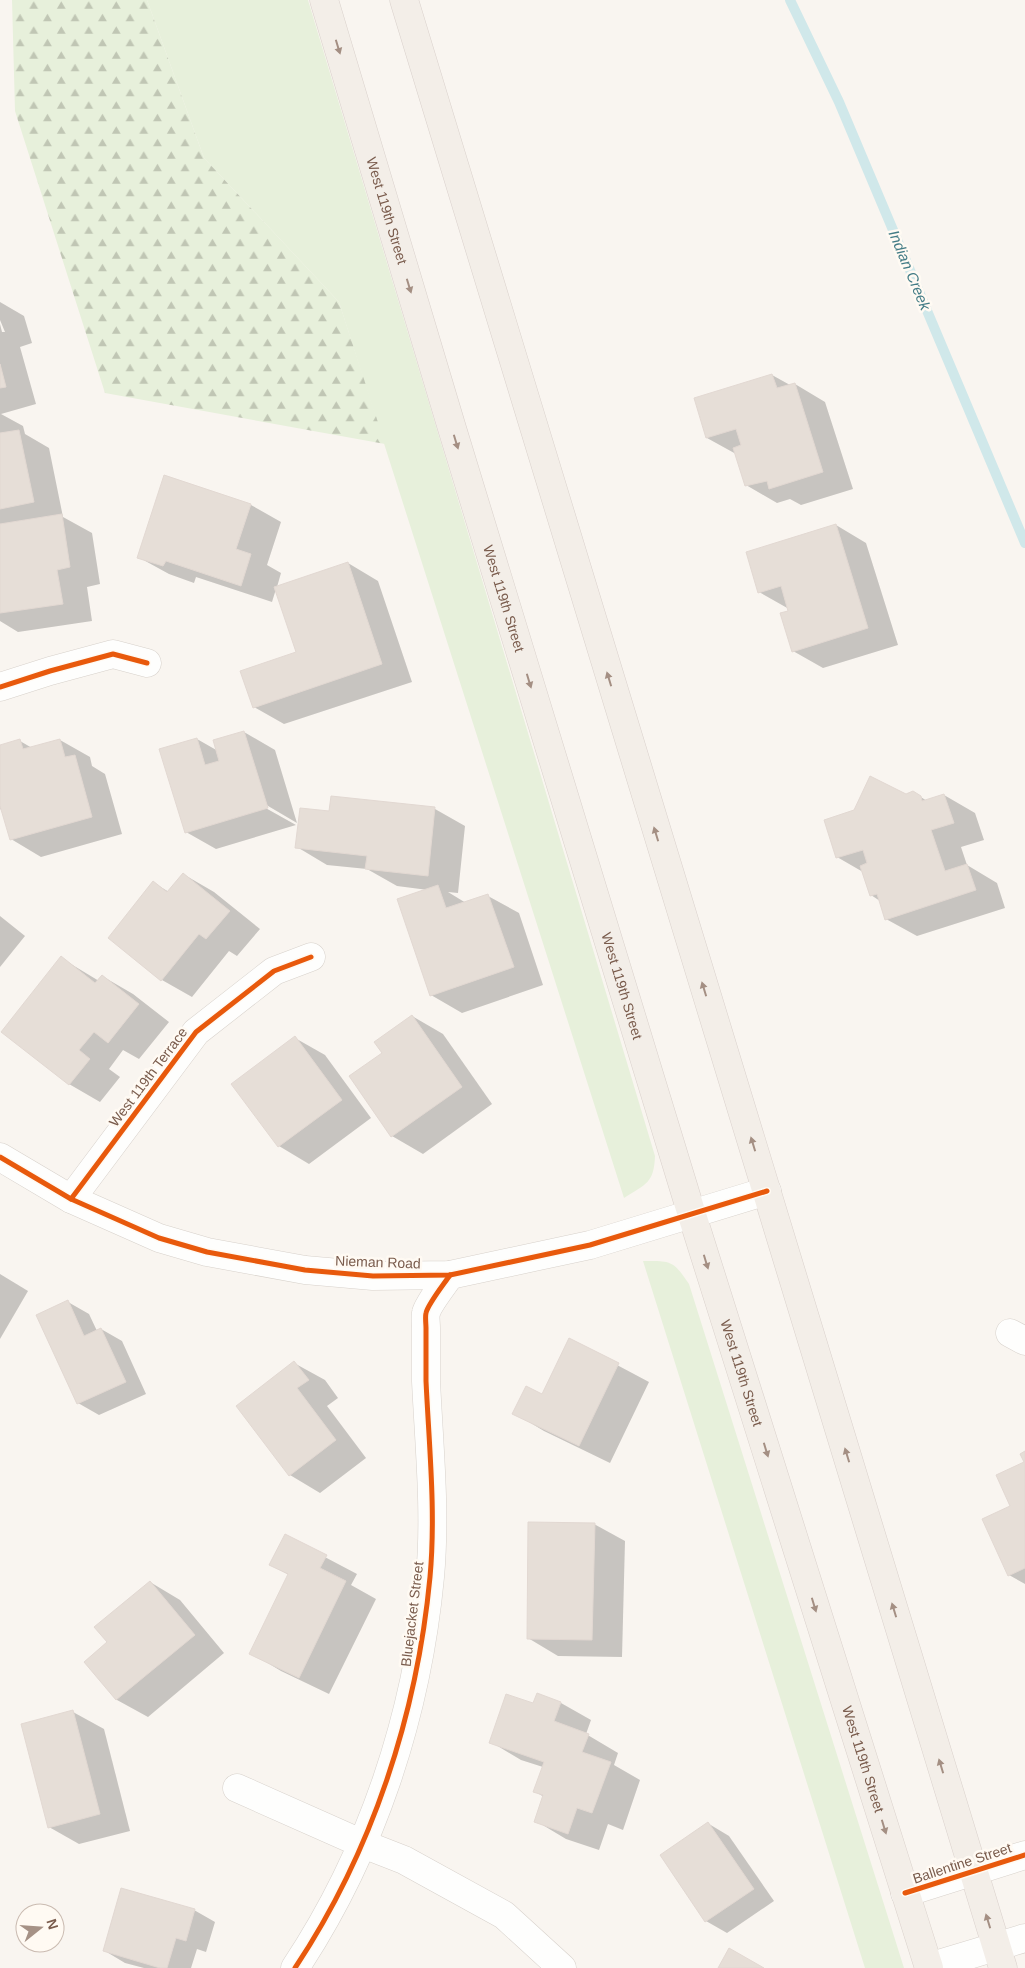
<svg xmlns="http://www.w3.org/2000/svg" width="1025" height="1968" font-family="Helvetica,sans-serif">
  <defs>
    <pattern id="forest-firs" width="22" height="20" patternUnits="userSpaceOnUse" patternTransform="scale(1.25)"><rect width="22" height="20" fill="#e7f0db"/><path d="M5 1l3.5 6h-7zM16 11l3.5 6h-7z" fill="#c0c6b4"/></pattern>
  </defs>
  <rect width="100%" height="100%" fill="#f9f5f0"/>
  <g fill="#e7f0db">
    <path d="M147 0H308L655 1156C654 1183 646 1184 624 1198L339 302 204 158Z"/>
    <path d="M643 1261C671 1261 673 1260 689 1284L904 1968H865Z"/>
  </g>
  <polygon fill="url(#forest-firs)" points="12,0 147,0 204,158 339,302 385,444 105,393 15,111"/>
  <g fill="#0003">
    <polygon points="0,302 24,316 32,343 20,347 36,404 1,414 23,426 25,434 49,448 63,517 92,533 100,584 87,587 92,621 18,632 0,621 0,324 2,332 5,332 0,320"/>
    <polygon points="772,375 790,385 795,384 825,402 853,489 801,505 790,499 777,503 746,485 736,454 707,438 696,399"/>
    <polygon points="165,476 251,505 281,522 267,565 281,573 277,587 348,563 378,581 412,682 284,724 254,707 298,652 276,589 272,602 196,577 194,583 169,574 138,557"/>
    <polygon points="836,525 866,543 898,645 823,668 793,651 789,609 759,592"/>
    <polygon points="244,732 275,750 297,823 263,803 262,806 296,825 216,849 186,832 197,739 218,751"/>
    <polygon points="60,740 90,757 92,766 105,774 122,834 41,857 11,839 2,810 0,809 0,746 20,741 32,748"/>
    <polygon points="913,792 927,801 944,795 975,813 984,840 961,847 967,865 997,883 1005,908 917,936 886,919 880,901 871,895 863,872 837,857"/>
    <polygon points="332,797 435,809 465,826 458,893 448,892 466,903 488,896 519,913 543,985 462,1013 431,995 428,890 397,886 367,869 327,865 297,847 331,813"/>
    <polygon points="183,874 214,892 260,929 237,956 229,951 192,997 162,980 154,883 169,892"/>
    <polygon points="0,916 25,936 0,967"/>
    <polygon points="61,958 99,981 102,976 133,994 169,1022 139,1059 123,1050 109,1069 120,1077 100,1102 69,1084"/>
    <polygon points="412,1016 443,1034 492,1104 423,1154 392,1136 384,1054"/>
    <polygon points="295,1038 325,1055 371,1118 309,1164 279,1146"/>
    <polygon points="0,1274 28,1291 0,1339"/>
    <polygon points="68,1302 89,1314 97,1331 101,1329 122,1341 146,1394 99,1415 78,1403"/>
    <polygon points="570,1340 649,1382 610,1463 544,1431 514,1413 543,1396"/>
    <polygon points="294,1363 325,1380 338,1398 327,1406 366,1458 320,1493 290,1475 237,1406"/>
    <polygon points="1025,1462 1025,1584 1009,1575 1012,1507"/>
    <polygon points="594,1524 625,1541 622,1657 558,1656 528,1638"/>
    <polygon points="285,1536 357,1574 351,1585 376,1599 329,1694 281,1671 251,1653 289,1575 271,1565"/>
    <polygon points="150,1582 180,1600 224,1653 148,1717 117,1700 86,1662 109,1642"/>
    <polygon points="561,1703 591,1720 586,1734 618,1753 614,1765 640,1780 623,1830 608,1824 599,1850 566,1839 536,1821 544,1797 534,1791 543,1767 521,1760 491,1742 534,1705"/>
    <polygon points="73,1712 104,1729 130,1831 79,1844 49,1827"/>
    <polygon points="709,1824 729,1836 774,1901 727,1933 706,1921"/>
    <polygon points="194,1910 215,1922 206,1952 197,1949 191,1968 144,1968 125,1963 105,1951"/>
  </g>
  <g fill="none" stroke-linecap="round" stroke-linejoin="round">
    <polyline stroke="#d0e8ea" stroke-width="10" points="790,0 839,102 1025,543"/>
  </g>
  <g fill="#e6ded7" stroke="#e2d8d2">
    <polygon points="0,364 6,387 0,388"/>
    <polygon points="772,374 777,388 795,383 823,472 769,489 767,481 745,486 733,448 741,445 736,429 706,438 694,398"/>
    <polygon points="19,430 34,502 0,509 0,433"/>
    <polygon points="164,475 251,504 236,549 251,554 241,586 166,561 163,566 137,558"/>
    <polygon points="62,514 70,567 57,570 63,604 0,613 0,524"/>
    <polygon points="836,524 868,628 792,652 780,613 788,611 781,586 758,593 746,552"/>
    <polygon points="348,562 382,664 253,708 240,671 296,652 274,587"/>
    <polygon points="244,731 268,808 185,833 159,749 197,738 205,765 219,761 213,740"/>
    <polygon points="20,739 23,749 60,739 65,757 75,755 92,817 10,840 0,806 0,745"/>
    <polygon points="870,776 906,794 913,791 921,796 922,801 944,794 954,823 931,830 945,871 967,864 976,890 885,920 877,894 870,896 860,866 867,863 863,850 836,858 824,820 854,810"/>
    <polygon points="331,796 435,807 428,876 365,869 367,856 295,848 300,808 329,811"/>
    <polygon points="183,873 230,911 206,939 199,934 161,981 108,938 153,881 167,892"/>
    <polygon points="438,885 446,908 488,894 514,967 430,996 397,899"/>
    <polygon points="61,956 95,983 102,975 139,1004 108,1043 94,1032 79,1050 90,1059 69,1085 1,1032"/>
    <polygon points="412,1015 462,1087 391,1137 349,1076 382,1053 374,1042"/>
    <polygon points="295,1036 342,1100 278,1147 231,1084"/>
    <polygon points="68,1300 84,1336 101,1328 126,1382 77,1404 36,1315"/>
    <polygon points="569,1338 619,1363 579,1446 512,1414 526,1386 542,1394"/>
    <polygon points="294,1361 309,1380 297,1388 336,1440 289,1476 236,1406"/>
    <polygon points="1025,1451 1025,1568 1008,1576 982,1519 1010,1506 996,1475 1024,1462 1020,1454"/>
    <polygon points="528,1522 595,1523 592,1640 527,1639"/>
    <polygon points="285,1534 327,1555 320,1568 346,1581 299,1678 249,1654 288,1574 269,1565"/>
    <polygon points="150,1581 195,1635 116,1700 84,1662 107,1642 94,1627"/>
    <polygon points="537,1693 561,1702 554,1721 589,1734 582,1752 611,1762 592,1813 577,1808 568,1834 534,1822 543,1795 533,1792 544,1762 489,1743 506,1694 533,1703"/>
    <polygon points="73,1710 100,1814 48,1828 21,1724"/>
    <polygon points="708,1822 754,1889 705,1922 660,1855"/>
    <polygon points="121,1888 195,1909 186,1941 176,1938 167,1968 160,1968 103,1951"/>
    <polygon points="729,1948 764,1968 718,1968"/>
  </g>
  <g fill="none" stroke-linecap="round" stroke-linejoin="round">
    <defs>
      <g id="minor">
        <polyline points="0,687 50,671 113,654 147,663"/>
        <polyline points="0,1157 71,1199 159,1238 207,1252 305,1270 373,1276 450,1275 590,1245 767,1191"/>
        <polyline points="71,1199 196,1032 274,971 311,957"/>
        <polyline points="1010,1333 1025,1341"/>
        <polyline points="237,1788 363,1844 404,1860 504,1915 562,1968"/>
        <polyline points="905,1893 1025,1855"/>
        <polyline points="929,1967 1025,1938"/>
        <path d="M295 1968C372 1852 417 1715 430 1577 436 1512 429 1445 426 1381 426 1363 426 1346 426 1328 426 1324 425 1317 426 1313 428 1304 444 1284 450 1275"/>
      </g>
      <g id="primary">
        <path id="s1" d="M324 0 451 425 692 1215 929 1968"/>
        <polyline points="404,0 1003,1968"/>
      </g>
    </defs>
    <use href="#minor" stroke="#d7d1cb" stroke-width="29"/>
    <use href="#primary" stroke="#dad1cc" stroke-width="29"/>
    <use href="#minor" stroke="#fefefd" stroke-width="28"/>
    <use href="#primary" stroke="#f3eee8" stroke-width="28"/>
    <defs>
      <g id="cycleway">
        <polyline points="0,687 50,671 113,654 147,663"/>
        <polyline points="0,1157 71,1199 159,1238 207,1252 305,1270 373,1276 450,1275 590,1245 767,1191"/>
        <polyline points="71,1199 196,1032 274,971 311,957"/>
        <polyline points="905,1893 1025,1855"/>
        <path d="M295 1968C372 1852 417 1715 430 1577 436 1512 429 1445 426 1381 426 1363 426 1346 426 1328 426 1324 425 1317 426 1313 428 1304 444 1284 450 1275"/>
      </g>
    </defs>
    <use href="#cycleway" stroke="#fffaf3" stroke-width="8"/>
    <use href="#cycleway" stroke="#e8590c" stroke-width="5"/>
  </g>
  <defs><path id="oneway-solid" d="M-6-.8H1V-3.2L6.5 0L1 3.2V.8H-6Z" transform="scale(1.25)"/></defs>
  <g fill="#a48f83">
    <use href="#oneway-solid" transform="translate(338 47) rotate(73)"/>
    <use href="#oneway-solid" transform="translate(409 286) rotate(73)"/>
    <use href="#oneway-solid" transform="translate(456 442) rotate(73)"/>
    <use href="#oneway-solid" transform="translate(609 679) rotate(-107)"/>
    <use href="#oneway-solid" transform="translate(529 681) rotate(73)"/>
    <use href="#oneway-solid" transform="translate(656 834) rotate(-107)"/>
    <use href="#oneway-solid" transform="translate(704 989) rotate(-107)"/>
    <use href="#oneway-solid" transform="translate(753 1144) rotate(-107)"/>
    <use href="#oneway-solid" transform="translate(706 1262) rotate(73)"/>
    <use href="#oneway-solid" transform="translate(766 1450) rotate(73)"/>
    <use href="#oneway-solid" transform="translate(847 1455) rotate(-107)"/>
    <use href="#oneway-solid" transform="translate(814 1605) rotate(73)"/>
    <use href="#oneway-solid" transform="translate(894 1610) rotate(-107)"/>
    <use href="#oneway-solid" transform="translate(941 1766) rotate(-107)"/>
    <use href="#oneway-solid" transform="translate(884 1827) rotate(73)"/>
    <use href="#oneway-solid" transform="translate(988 1921) rotate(-107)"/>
  </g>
  <g text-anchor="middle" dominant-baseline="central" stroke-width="5" stroke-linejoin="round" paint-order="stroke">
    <g font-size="14" fill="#7a5c4d" stroke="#fffaf3">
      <text stroke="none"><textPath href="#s1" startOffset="220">West 119th Street</textPath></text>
      <text stroke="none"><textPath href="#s1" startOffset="625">West 119th Street</textPath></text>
      <text stroke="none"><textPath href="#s1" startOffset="1030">West 119th Street</textPath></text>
      <text transform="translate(148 1077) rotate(-53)">West 119th Terrace</text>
      <text transform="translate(378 1262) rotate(2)">Nieman Road</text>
      <text stroke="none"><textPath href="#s1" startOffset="1435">West 119th Street</textPath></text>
      <text transform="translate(412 1614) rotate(-83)">Bluejacket Street</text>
      <text stroke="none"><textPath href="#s1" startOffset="1840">West 119th Street</textPath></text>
      <text transform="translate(962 1863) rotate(-18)">Ballentine Street</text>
    </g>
    <g font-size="15" font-style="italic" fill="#437c86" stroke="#fffaf3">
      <text transform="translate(910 270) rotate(67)">Indian Creek</text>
    </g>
  </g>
  <g transform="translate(40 1928) rotate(73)"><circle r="24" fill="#fffaf3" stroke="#cabbb1"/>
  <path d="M0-4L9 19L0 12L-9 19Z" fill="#a69286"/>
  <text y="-8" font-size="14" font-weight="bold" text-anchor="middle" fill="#7a5c4d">N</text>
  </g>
</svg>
